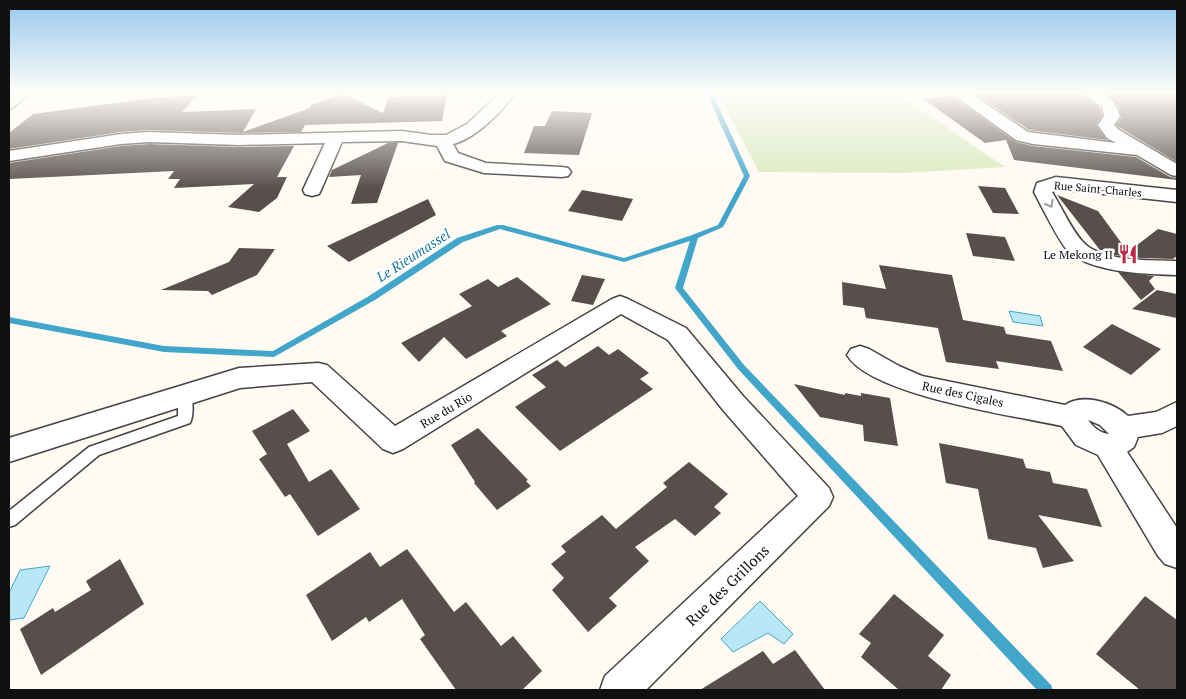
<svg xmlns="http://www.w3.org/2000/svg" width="1186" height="699" font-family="'PT Serif',serif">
  <rect width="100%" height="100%" fill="#fffbf3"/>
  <polygon fill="#dae9bd" points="717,92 895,92 1005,167 902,173 759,172"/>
  <g fill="#b9e7f5" stroke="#42a6ca">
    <polygon points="1009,311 1040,316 1043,326 1013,322"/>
    <polygon points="50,566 24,618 9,620 9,593 20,570"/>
    <polygon points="760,601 793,634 784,644 768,633 733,652 721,639"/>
  </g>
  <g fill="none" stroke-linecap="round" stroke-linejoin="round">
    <polygon fill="#42a6ca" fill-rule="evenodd" points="706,92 712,92 750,176 723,227 698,238 683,288 744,365 1051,685 1053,690 1037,690 738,369 675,288 690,241 624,262 500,229 463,242 375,300 274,357 164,352 9,323 9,317 164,346 273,351 369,296 457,238 497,225 503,225 624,258 692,235 718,225 744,176"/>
  </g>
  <g fill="#584f4c">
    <polygon points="1012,92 1080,92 1100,108 1102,116 1096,125 1107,140 1029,130 975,94"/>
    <polygon points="1101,92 1177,92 1177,162 1120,128 1116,125 1122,117 1119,108 1111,98"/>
    <polygon points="198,95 182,112 256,109 243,132 310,108 311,105 339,95 346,95 383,113 389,97 447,95 442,121 305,125 301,132 239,133 149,130 121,132 9,149 9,133 33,114 151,98"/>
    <polygon points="952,96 1016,142 1033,146 1136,157 1170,177 1177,178 1177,180 1014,160 1006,140 985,143 922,98"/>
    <polygon points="552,111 592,113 579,155 524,153 534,126 545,126"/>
    <polygon points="388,143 398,143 377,203 351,204 361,175 329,177 332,170"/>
    <polygon points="149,144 239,147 294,146 277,177 287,177 277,198 259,212 228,207 254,184 174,188 180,179 168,179 174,171 9,179 9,163 121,146"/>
    <polygon points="978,186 1005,188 1019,214 993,213"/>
    <polygon points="582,190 633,199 622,221 568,211"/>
    <polygon points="1057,195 1098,211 1128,252 1158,229 1177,234 1177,256 1173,259 1141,258 1114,255 1100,250"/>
    <polygon points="428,199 436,215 349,262 327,246"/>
    <polygon points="966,233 1005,237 1015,261 973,256"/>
    <polygon points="239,248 275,249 257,275 212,295 208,291 161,290 229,262"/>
    <polygon points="879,265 952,275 963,320 1004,327 1006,334 1051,341 1063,371 996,361 999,369 946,362 938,328 866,318 864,308 843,305 842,282 886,289"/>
    <polygon points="1118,272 1154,276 1149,281 1155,289 1141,300"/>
    <polygon points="582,275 605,279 593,305 571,301"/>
    <polygon points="517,277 551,304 501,331 507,336 466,359 444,337 419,362 401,343 472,306 459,294 488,279 498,287"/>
    <polygon points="1157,290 1177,294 1177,318 1132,309"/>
    <polygon points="1112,324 1161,349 1131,375 1083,347"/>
    <polygon points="598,346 609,355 618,349 649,373 640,379 653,389 560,451 515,407 546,387 532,375 557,360 565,367"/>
    <polygon points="794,384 845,395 845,393 861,396 861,393 890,398 898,446 864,441 863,425 820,417"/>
    <polygon points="293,409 310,431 287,444 309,482 331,469 360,509 318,536 290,494 285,497 259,459 267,454 252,431"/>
    <polygon points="478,428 528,480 526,481 531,486 497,510 474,483 475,482 451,445"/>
    <polygon points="939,443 1023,459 1026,468 1050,472 1053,483 1087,489 1102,527 1038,515 1074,561 1043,568 1036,548 988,539 978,489 946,483"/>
    <polygon points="689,462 728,494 714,507 721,513 695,536 675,519 635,547 649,561 609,598 617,606 588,632 552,590 564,578 551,564 566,552 561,546 602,515 616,529 667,487 663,483"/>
    <polygon points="407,549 454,612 466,602 501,646 513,636 542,671 522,690 456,690 420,639 425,635 402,599 369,622 366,617 332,641 306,595 370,552 380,567"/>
    <polygon points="120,559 144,604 41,675 20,629 53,608 55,612 91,590 86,581"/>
    <polygon points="894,594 944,635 928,656 951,675 941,690 899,690 861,657 871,643 859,634"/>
    <polygon points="1145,596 1177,620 1177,690 1140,690 1096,654"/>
    <polygon points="795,650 825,690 700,690 763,651 773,664"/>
  </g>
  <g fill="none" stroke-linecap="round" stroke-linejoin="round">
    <defs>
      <path id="service" d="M185 390 190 391C193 399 194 415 190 423L99 455 15 525 9 527V511L89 447 178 416V395L180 391Z"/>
      <g id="minor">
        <polygon points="15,92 31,92 14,107 9,109 9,97"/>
        <path d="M501 92H516C503 111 475 139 453 144L458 153 486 163 562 167 568 168 571 172 568 176 562 177 484 173 445 161 437 146 402 141 342 142 321 190 319 194 312 196 305 194 303 190 325 143 239 145 149 142 121 144 9 161V151L121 134 149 132 239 135 402 131 431 135H446L467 124Z"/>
        <path d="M952 92H968L1028 132 1116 143 1107 138 1098 125 1104 116 1102 107 1082 92C1101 90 1114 96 1120 116L1114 125 1119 130 1177 164V176L1171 175 1137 155 1033 144 1016 140 954 95Z"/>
        <path d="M1056 177 1177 190V202L1057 189 1052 192C1061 206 1072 231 1083 242 1100 262 1153 260 1177 261V275C1146 274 1093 273 1069 252 1060 244 1041 205 1034 192L1037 183Z"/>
        <polygon points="620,296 628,299 686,328 743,396 829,488 833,497 829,506 646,690 600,690 605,676 798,496 723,410 668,340 621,314 403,449 393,453 383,449 312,382 240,388 9,462 9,438 239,368 318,363 327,365 395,426 612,299"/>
        <path d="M860 346 869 349 899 366 922 376 1065 405C1083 393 1113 402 1128 416L1156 412 1177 402V426L1162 433 1138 437 1134 447 1127 452 1177 528V568L1165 564 1158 556 1098 455 1076 445 1062 426C1015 416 870 395 847 355L851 349ZM1088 420 1100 425 1109 434C1100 433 1093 427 1088 420Z"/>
      </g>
    </defs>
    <use href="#service" stroke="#434343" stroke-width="3"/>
    <use href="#minor" stroke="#434343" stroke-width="3"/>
    <use href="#service" fill="#fff" fill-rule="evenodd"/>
    <use href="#minor" fill="#fff" fill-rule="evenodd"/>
  </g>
  <defs><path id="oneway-chevron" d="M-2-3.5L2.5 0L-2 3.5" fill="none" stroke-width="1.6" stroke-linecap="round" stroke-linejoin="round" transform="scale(1.25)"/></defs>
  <use stroke="#9f9f9f" href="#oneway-chevron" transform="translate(1050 204) rotate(60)"/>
  <linearGradient id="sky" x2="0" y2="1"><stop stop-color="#95c8ed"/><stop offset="0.49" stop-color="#fffdfa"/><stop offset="1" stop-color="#fffdfa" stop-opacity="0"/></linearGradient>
  <rect width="1186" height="189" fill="url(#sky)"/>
  <defs>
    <symbol id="restaurant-bare" viewBox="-9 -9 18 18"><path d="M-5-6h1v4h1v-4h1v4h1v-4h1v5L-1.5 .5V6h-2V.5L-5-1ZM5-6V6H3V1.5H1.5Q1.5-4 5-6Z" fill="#bd2a46" stroke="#fff" stroke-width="2.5" paint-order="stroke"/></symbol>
  </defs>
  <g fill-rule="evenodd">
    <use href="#restaurant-bare" x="1114" y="240" width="28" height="28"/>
  </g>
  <g text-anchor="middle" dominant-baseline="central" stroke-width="5" stroke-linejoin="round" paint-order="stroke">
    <g font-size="11" fill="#101010" stroke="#fff">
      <text transform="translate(1098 189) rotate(5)">Rue Saint-Charles</text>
    </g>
    <g font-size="12" fill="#101010" stroke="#fff" text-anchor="end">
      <text x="1113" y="254">Le Mekong II</text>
    </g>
    <g font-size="12" fill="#101010" stroke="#fff">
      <text transform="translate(963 394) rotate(12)">Rue des Cigales</text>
      <text transform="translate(446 410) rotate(-31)">Rue du Rio</text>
    </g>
    <g font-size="14" font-style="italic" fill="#1b78a0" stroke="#fff">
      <text transform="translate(413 255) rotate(-33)">Le Rieumassel</text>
    </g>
    <g font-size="15" fill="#101010" stroke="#fff">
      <text transform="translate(727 585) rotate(-44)">Rue des Grillons</text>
    </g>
  </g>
  <rect width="1186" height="699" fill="none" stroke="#101010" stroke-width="20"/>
</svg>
